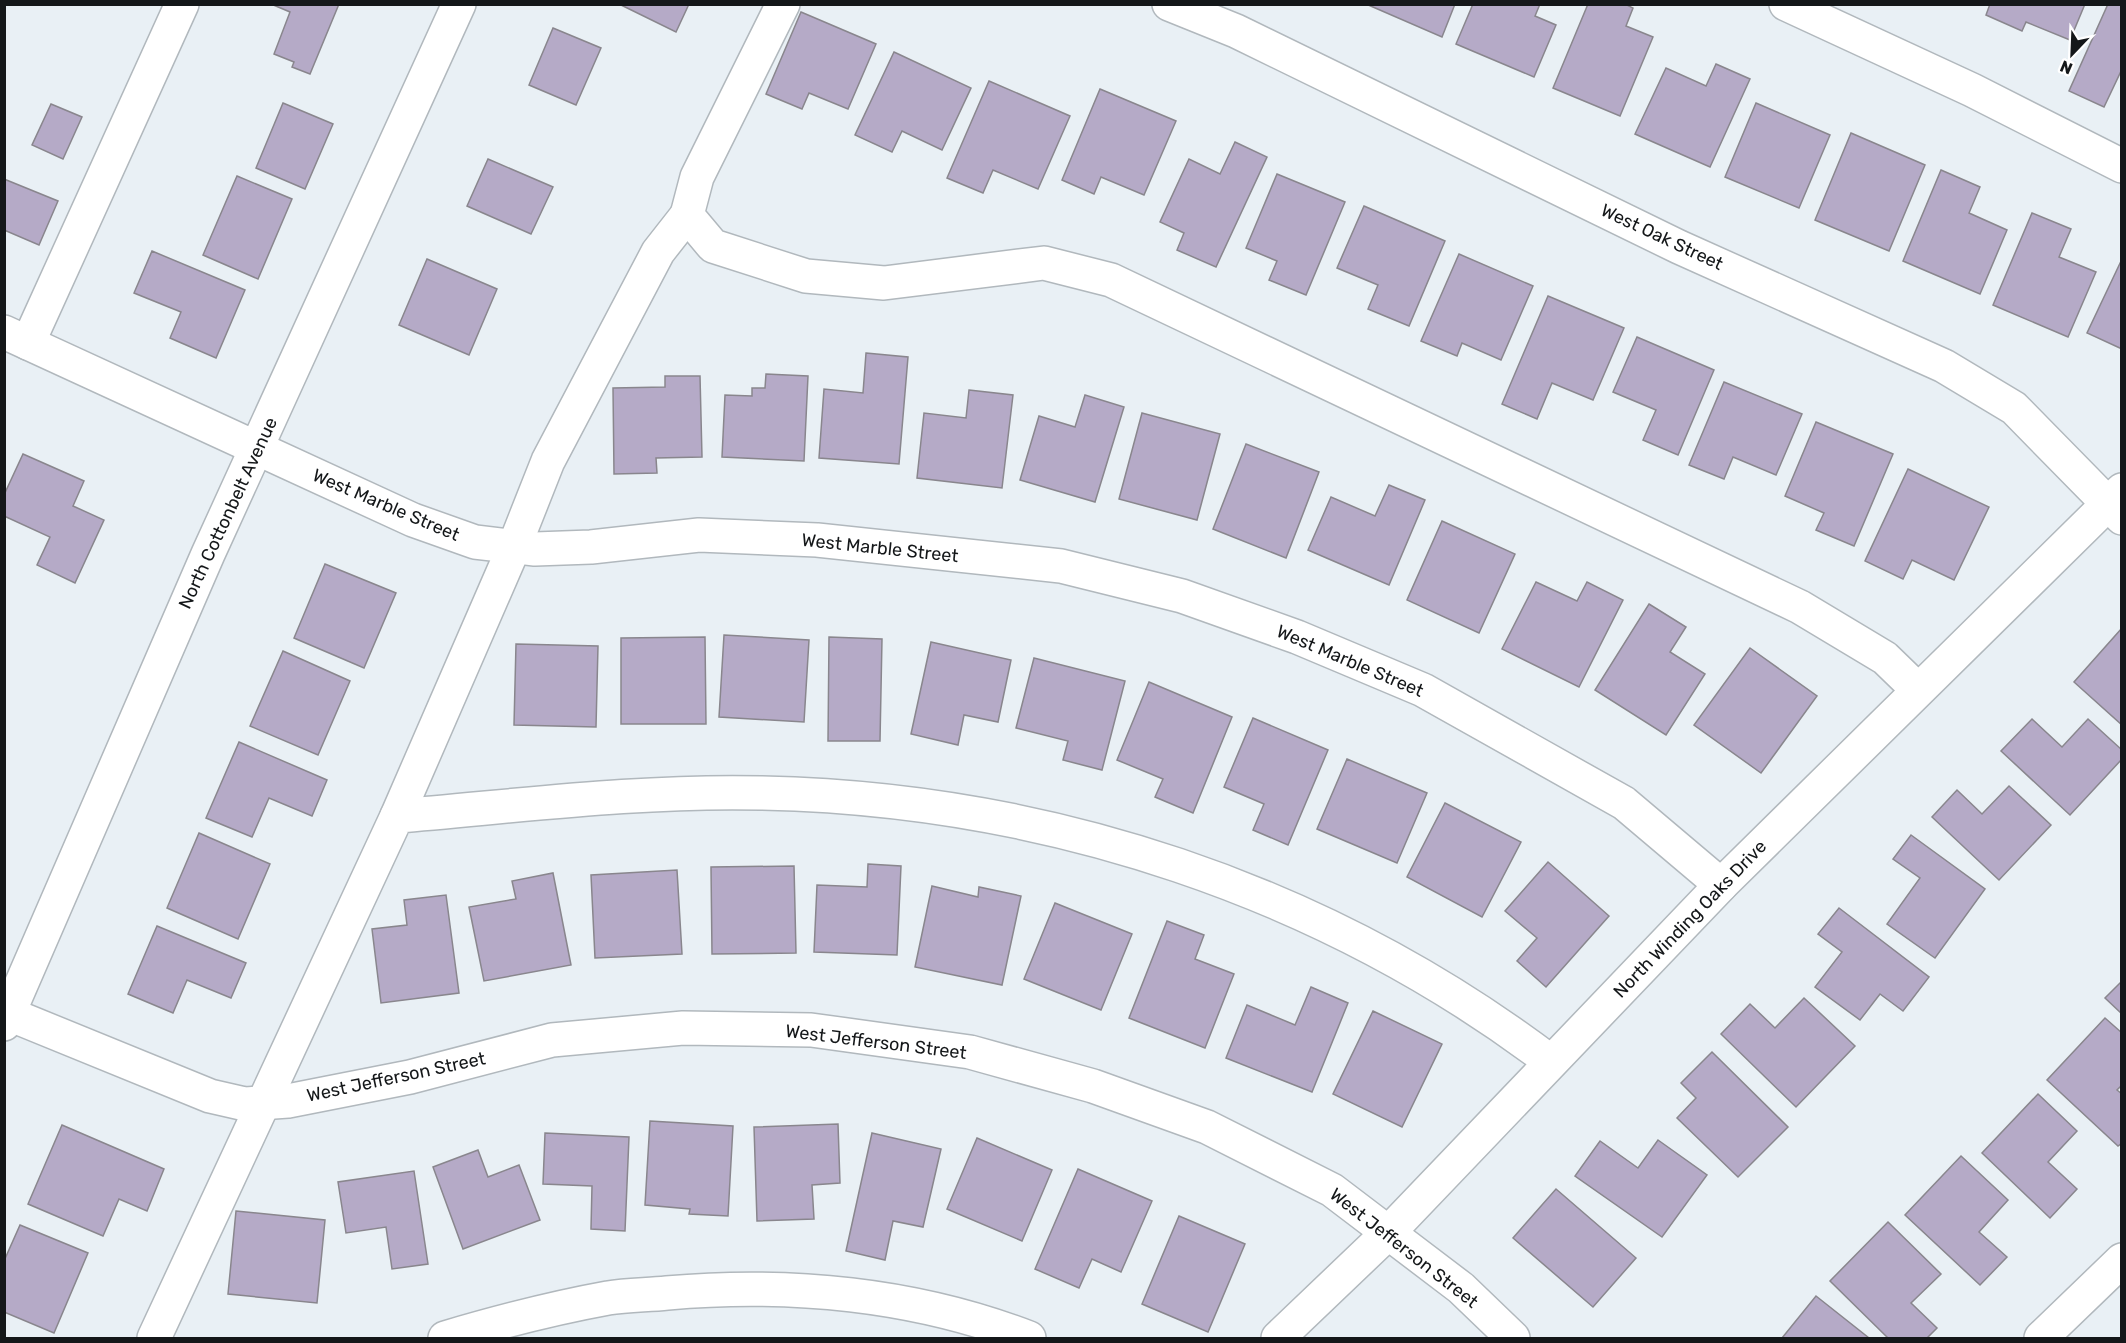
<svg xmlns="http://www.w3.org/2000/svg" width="2126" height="1343" font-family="Rubik,sans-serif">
  <rect width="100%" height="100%" fill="#e9f0f5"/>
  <g fill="#b5aac7" stroke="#89868d" stroke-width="1.5">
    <polygon points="271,4 339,4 310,74 292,67 294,62 274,54 290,12"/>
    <polygon points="619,4 689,4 676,32"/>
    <polygon points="1366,4 1455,4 1442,37"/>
    <polygon points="1473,4 1540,4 1535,16 1556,25 1534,77 1456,44"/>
    <polygon points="1588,4 1625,4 1633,8 1626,26 1653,37 1620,116 1553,88"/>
    <polygon points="1990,4 2085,4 2070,40 2026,22 2022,31 1986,15"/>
    <polygon points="2108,4 2122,4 2122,69 2104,107 2069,91"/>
    <polygon points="801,12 876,44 848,109 809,93 802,109 766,94"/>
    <polygon points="553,28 601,48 576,105 529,85"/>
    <polygon points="894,52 971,88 942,150 902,131 892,152 855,135"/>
    <polygon points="1716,64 1750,79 1710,167 1635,134 1666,68 1706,86"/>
    <polygon points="989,81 1070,116 1038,189 993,170 983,193 947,178"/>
    <polygon points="1100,89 1176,121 1144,195 1101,177 1094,194 1062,180"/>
    <polygon points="283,103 333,124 305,189 256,168"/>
    <polygon points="1756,103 1830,135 1799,208 1725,177"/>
    <polygon points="51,104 82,117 63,159 32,145"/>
    <polygon points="1851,133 1925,165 1889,251 1815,220"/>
    <polygon points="1235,142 1267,157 1216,267 1177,250 1184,233 1160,222 1189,159 1220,174"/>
    <polygon points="488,159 553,187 531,234 467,206"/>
    <polygon points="1941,170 1980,187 1969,213 2007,230 1980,294 1903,261"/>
    <polygon points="1277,174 1345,202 1306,295 1269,280 1277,261 1246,248"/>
    <polygon points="237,176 292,199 258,279 203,255"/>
    <polygon points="4,179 58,201 39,245 4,230"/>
    <polygon points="1364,206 1445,241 1409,326 1368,309 1378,285 1337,268"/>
    <polygon points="2032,213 2071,229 2059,257 2096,272 2068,337 1993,305"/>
    <polygon points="152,251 245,290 216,358 170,338 181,312 134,293"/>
    <polygon points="1459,254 1533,286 1501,360 1462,343 1457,356 1421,341"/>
    <polygon points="427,259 497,289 469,355 399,325"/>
    <polygon points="2122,259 2122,349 2087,333"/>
    <polygon points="1548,296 1624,328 1593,400 1552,383 1537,419 1502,404"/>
    <polygon points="1637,337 1714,370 1678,455 1643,440 1656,410 1613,392"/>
    <polygon points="866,353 908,357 899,464 819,458 824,389 863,393"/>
    <polygon points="766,374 808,376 804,461 722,457 725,395 752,396 752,388 765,388"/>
    <polygon points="665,376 700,376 702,457 656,458 657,473 614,474 613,388 665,387"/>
    <polygon points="1724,382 1802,414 1776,475 1733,457 1724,479 1689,465"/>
    <polygon points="969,390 1013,395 1002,488 917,478 924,413 966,418"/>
    <polygon points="1085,395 1124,407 1095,502 1020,480 1039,416 1075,427"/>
    <polygon points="1142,413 1220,434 1197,520 1119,499"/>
    <polygon points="1816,422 1893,454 1854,546 1816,530 1824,513 1785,496"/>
    <polygon points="1246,444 1319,472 1286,558 1213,529"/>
    <polygon points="23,454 84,481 73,506 104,520 75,583 37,565 50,537 4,516 4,495"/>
    <polygon points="1908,469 1989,507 1954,580 1912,560 1903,579 1865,561"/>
    <polygon points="1389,485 1425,500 1389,585 1308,550 1331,497 1375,516"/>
    <polygon points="1442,521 1515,554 1479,633 1407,600"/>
    <polygon points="325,564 396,593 364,668 294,638"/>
    <polygon points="1536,582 1577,601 1587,582 1623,600 1579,687 1502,649"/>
    <polygon points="1649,604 1686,627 1670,652 1705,674 1666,735 1595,690"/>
    <polygon points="2122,628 2122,725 2074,682"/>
    <polygon points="724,635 809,640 804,722 719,717"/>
    <polygon points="705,637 706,724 621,724 621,638"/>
    <polygon points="829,637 882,639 880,741 828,741"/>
    <polygon points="931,642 1011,660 998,722 964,715 958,745 911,734"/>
    <polygon points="516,644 598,646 596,727 514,725"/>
    <polygon points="1750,648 1817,696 1761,773 1694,725"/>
    <polygon points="283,651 350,681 318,755 250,726"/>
    <polygon points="1034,658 1125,681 1102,770 1063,760 1068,741 1016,728"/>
    <polygon points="1149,682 1232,717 1193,813 1155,797 1163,779 1117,760"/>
    <polygon points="1253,718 1328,750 1288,845 1253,830 1264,804 1224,787"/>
    <polygon points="2032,719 2062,747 2088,719 2122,750 2122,759 2070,815 2001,751"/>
    <polygon points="239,742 327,780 312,816 269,798 252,837 206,818"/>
    <polygon points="1347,759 1427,793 1397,863 1317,829"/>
    <polygon points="2009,786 2051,825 1999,880 1932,817 1957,790 1982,814"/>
    <polygon points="1445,803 1521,842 1482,917 1407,877"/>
    <polygon points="199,833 270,864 238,939 167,908"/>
    <polygon points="1911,835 1985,889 1935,958 1887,924 1920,878 1893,859"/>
    <polygon points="1548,862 1609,916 1546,987 1517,961 1537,938 1505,911"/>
    <polygon points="868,864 901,866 897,955 814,952 817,885 867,887"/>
    <polygon points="794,866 796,953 712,954 711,867"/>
    <polygon points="677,870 682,954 595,958 591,875"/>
    <polygon points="553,873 571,965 484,981 469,907 516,899 512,881"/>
    <polygon points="932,886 978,897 979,887 1021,896 1002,985 915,967"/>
    <polygon points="446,895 459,993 381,1003 372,929 407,925 404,900"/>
    <polygon points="1055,903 1132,934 1101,1010 1024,979"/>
    <polygon points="1839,908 1929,977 1903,1011 1880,994 1860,1020 1815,987 1842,952 1818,934"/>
    <polygon points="1167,921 1204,935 1195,959 1234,974 1205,1048 1129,1018"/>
    <polygon points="157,926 246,963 231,998 187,980 173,1013 128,994"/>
    <polygon points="2122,981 2122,1014 2105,998"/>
    <polygon points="1311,987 1348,1003 1312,1092 1226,1058 1247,1005 1295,1025"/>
    <polygon points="1804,998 1855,1046 1796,1107 1721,1034 1750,1004 1775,1028"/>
    <polygon points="1373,1011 1442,1044 1402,1127 1333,1094"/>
    <polygon points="2105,1018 2122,1033 2122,1085 2117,1090 2122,1094 2122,1143 2118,1146 2047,1080"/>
    <polygon points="1712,1052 1788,1127 1738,1177 1677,1118 1696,1098 1681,1083"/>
    <polygon points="2038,1094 2077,1131 2048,1162 2077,1189 2050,1218 1982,1153"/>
    <polygon points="650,1121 733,1126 728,1216 689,1214 690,1209 645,1205"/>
    <polygon points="838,1124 840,1183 812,1185 814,1219 757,1221 754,1127"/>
    <polygon points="62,1125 164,1169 147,1211 119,1199 103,1236 28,1204"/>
    <polygon points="545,1133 629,1137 625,1231 591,1229 592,1186 543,1184"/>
    <polygon points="872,1133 941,1149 923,1227 893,1221 885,1260 846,1251"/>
    <polygon points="977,1138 1052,1170 1022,1241 947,1209"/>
    <polygon points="1658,1140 1707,1175 1662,1237 1575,1176 1600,1141 1638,1168"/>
    <polygon points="478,1150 488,1177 519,1165 540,1220 463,1249 433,1167"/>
    <polygon points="1961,1156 2008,1200 1979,1232 2007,1257 1980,1285 1905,1215"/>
    <polygon points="1078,1169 1152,1201 1121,1272 1092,1259 1079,1288 1035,1269"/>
    <polygon points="414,1171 428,1264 392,1269 386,1227 346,1233 338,1182"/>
    <polygon points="1556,1189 1636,1258 1593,1307 1513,1238"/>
    <polygon points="236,1211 325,1220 317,1303 228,1294"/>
    <polygon points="1179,1216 1245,1244 1208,1332 1142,1304"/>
    <polygon points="1888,1222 1941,1274 1911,1303 1937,1328 1927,1338 1888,1338 1830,1281"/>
    <polygon points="20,1225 88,1253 54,1333 4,1312 4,1261"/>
    <polygon points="1816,1296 1869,1338 1782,1338"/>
  </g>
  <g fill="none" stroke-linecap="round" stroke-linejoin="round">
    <defs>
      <g id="minor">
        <polyline points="783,4 697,177 687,215 713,246 806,276 884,283 1044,263 1111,280 1800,607 1885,658 1918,690"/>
        <polyline points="1169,4 1236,31 1679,247 1944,366 2014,408 2122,518"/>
        <polyline points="1786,4 1972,90 2122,166"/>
        <polyline points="4,332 413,520 475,542 535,549 591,547 699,535 817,540 1061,566 1182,596 1297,637 1423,690 1624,803 1721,885"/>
        <polyline points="28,343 182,4"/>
        <polyline points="397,816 514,547 548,461 658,252 687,215"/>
        <polyline points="4,1012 210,1096 245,1104 288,1101 410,1077 552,1040 683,1028 811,1030 970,1052 1093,1086 1207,1127 1332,1190 1461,1288 1513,1338"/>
        <polyline points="4,1024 208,554 459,4"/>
        <path d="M154 1338 397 816C518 806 640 790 762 793 1047 799 1324 890 1551 1062"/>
        <path d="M445 1338C499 1322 553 1308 608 1298 627 1295 648 1295 667 1293 789 1282 915 1294 1029 1338"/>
        <polyline points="1278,1338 1389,1232 1721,885 2122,490"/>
        <polyline points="2041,1338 2122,1260"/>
      </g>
    </defs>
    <use href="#minor" stroke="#b1b8bd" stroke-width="36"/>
    <use href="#minor" stroke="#fff" stroke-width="33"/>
  </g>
  <g text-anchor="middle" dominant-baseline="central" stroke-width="6" stroke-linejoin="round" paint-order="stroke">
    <g font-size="18" fill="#141719" stroke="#fff">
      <text transform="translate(1662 237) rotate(25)">West Oak Street</text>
      <text transform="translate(386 505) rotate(23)">West Marble Street</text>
      <text transform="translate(228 513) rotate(-65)">North Cottonbelt Avenue</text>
      <text transform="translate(880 548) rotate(6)">West Marble Street</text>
      <text transform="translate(1350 661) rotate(23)">West Marble Street</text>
      <text transform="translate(1690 919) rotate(-46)">North Winding Oaks Drive</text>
      <text transform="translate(876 1042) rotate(7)">West Jefferson Street</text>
      <text transform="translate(396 1077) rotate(-12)">West Jefferson Street</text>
      <text transform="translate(1404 1248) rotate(38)">West Jefferson Street</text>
    </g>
  </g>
  <rect width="2126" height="1343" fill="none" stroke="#141719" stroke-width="12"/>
  <g transform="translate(2072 54) rotate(203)" stroke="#ffffff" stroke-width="4.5" paint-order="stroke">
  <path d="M0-4.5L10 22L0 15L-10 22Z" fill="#141719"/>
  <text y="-9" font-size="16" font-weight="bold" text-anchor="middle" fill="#141719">N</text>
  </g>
</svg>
